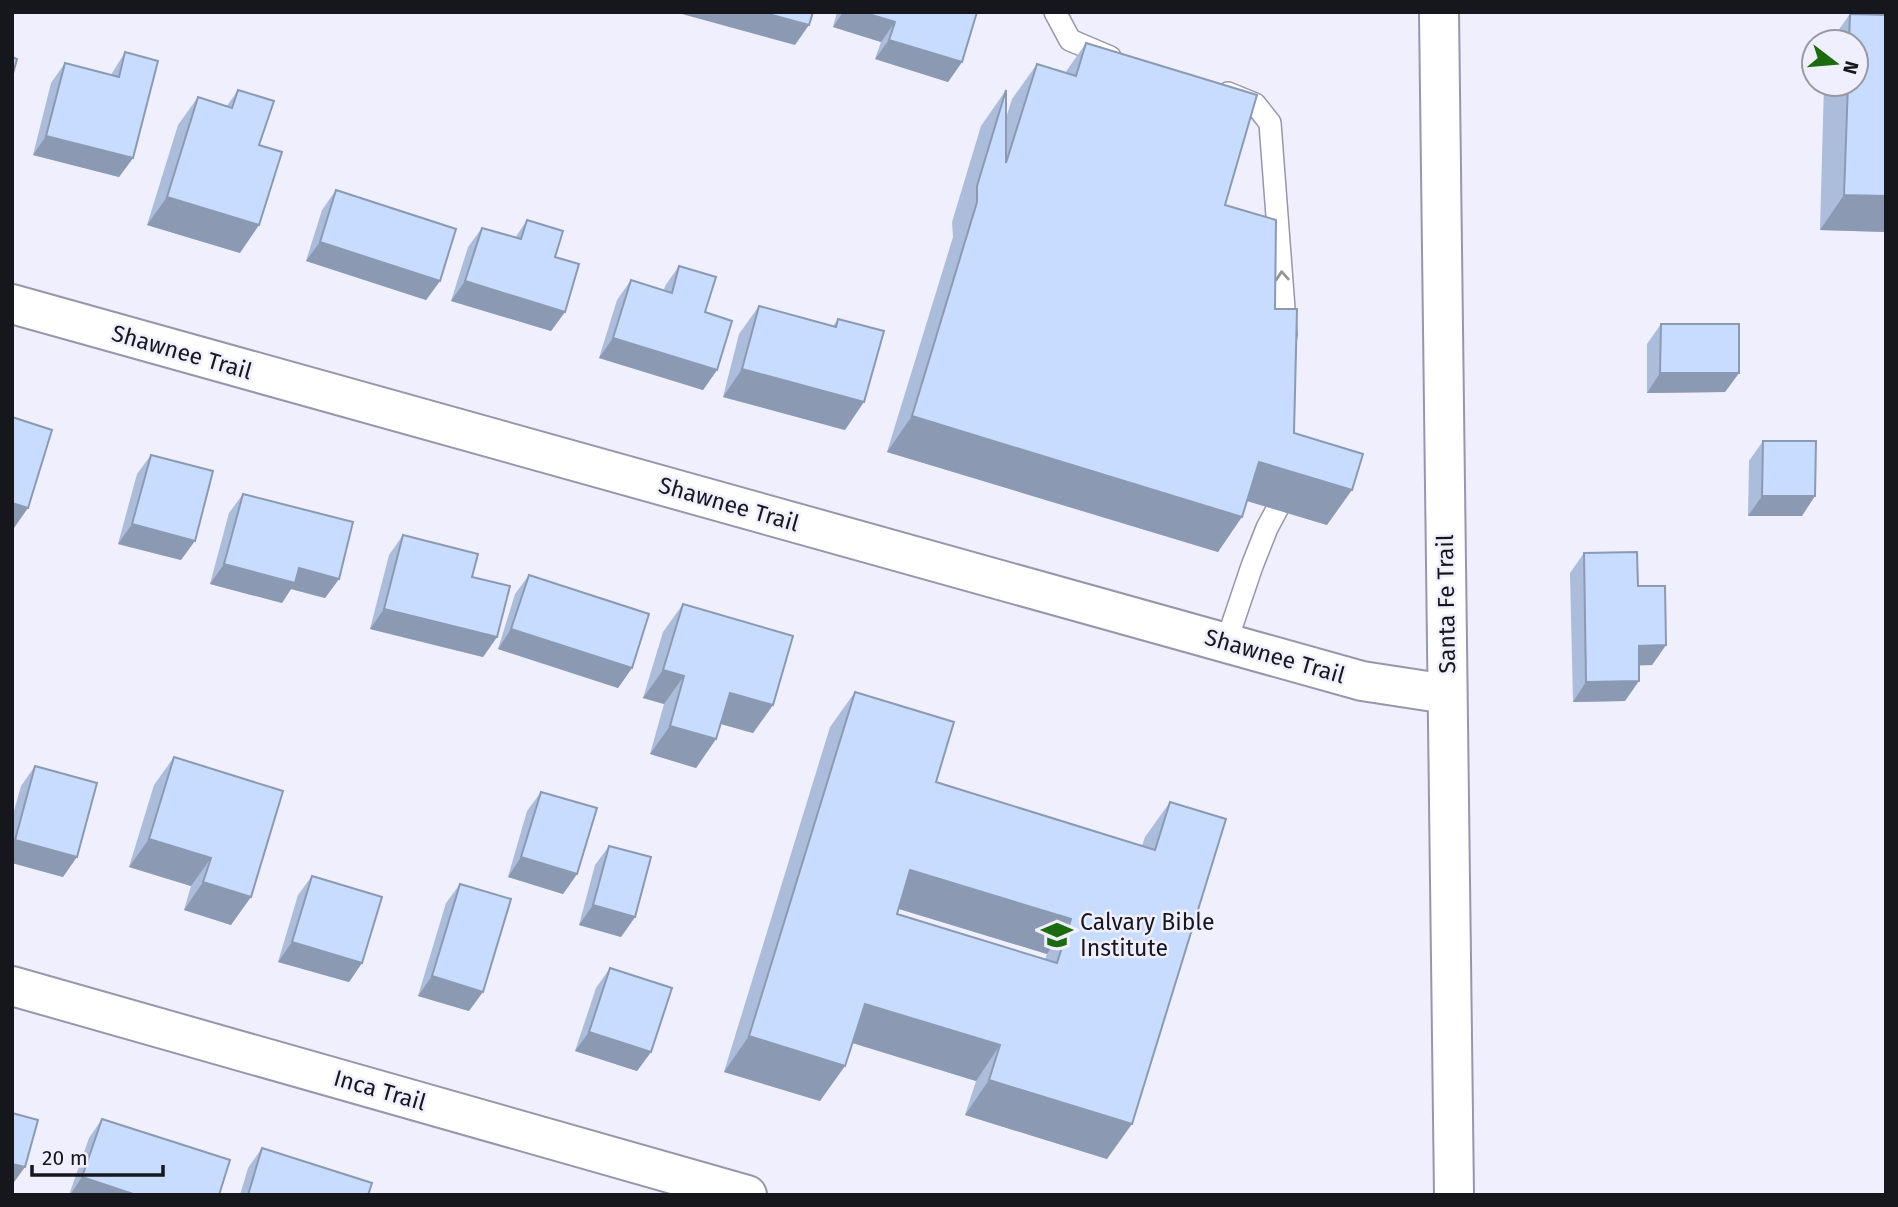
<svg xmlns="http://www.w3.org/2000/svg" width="1898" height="1207" font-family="'Fira Sans',sans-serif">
  <rect width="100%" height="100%" fill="#f0effd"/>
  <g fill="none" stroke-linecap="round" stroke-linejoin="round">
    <defs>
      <g id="lane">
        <polyline points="1055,12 1070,40 1110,57"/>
        <polyline points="1228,93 1255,104 1270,123 1286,335"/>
        <polyline points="1226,643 1252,566 1267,528 1290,485"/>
      </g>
      <g id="street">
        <polyline points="12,304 1362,681 1447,694"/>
        <polyline points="12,986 747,1195"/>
      </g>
      <polyline id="secondary" points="1439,12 1454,1195"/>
    </defs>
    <use href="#lane" stroke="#9896ab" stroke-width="24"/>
    <use href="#street" stroke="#9896ab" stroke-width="42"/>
    <use href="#secondary" stroke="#9896ab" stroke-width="42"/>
    <use href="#lane" stroke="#fff" stroke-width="21"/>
    <use href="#street" stroke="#fff" stroke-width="38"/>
    <use href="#secondary" stroke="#fff" stroke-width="38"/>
  </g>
  <g fill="#abbdda" fill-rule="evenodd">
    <polygon points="837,12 977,12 962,62 948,82 875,59 881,42 833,27"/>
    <polygon points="1850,14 1886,15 1886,232 1820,230 1824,84 1856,84 1856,42 1830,42"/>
    <polygon points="1086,43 1225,205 1275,309 1294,433 1327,525 1247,501 1218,552 887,452 953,237 952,222 981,126 1006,90 1006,118 1012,99 1037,64 1065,73"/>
    <polygon points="125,52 133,158 119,177 33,155 51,83 65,63 111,75"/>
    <polygon points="238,90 259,145 240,253 147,225 178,125 198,97 227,106"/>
    <polygon points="336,190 440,281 426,300 306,261 322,210"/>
    <polygon points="527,220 555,257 565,312 551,331 451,301 468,247 482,228 515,238"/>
    <polygon points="679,266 705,312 717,370 703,390 599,358 617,300 631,280 664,290 665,286"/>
    <polygon points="759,306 833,326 838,319 845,430 723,397 739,334"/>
    <polygon points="1661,324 1739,373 1725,392 1647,393 1647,344"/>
    <polygon points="1763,441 1802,516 1748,516 1749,461"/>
    <polygon points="151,455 181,560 118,544 137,474"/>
    <polygon points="243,494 339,579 325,598 291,589 282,603 210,584 229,513"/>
    <polygon points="403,535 472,577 497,637 483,657 370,629 389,555"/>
    <polygon points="1584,553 1638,586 1666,645 1652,665 1639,665 1625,701 1573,702 1570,573"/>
    <polygon points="529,575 632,668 618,688 498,649 515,594"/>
    <polygon points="683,604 773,705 753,733 721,724 716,739 696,768 650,754 664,704 643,698 663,632"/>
    <path d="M855 692 936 782 1142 846 1145 837 1170 802 1107 1159 965 1115 976 1081 852 1043 820 1101 724 1072 830 727ZM899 909 1047 954 1045 960 897 914Z"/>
    <polygon points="174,757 283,791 231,925 184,910 191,886 129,867 154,785"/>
    <polygon points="35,766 63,877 12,863 12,818 21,786"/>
    <polygon points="541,792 577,874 563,894 508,877 527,811"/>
    <polygon points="609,846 635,917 621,937 579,925 595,865"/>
    <polygon points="312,876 362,963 349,982 278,962 298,895"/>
    <polygon points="460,884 469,1011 418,996 446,903"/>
    <polygon points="610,968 651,1052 637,1071 575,1051 596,988"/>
    <polygon points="102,1119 219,1195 69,1195 89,1138"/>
    <polygon points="262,1148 368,1195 240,1195 248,1168"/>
  </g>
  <g fill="#8b9ab2">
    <polygon points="684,12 761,12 809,25 795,45 682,14"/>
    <polygon points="843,12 862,12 895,22 881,42 833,27"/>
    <polygon points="889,40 962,62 948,82 875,59"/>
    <polygon points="46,136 133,158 119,177 33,155"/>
    <polygon points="1844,195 1886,196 1886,232 1820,230"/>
    <polygon points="167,197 259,225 240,253 147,225"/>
    <polygon points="320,242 440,281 426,300 306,261"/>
    <polygon points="465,281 565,312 551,331 451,301"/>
    <polygon points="613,338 717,370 703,390 599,358"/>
    <polygon points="742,369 864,402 845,430 723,397"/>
    <polygon points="1660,373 1739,373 1725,392 1647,393"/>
    <polygon points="912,416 1242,517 1218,552 887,452"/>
    <polygon points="1259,462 1352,490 1327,525 1234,497"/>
    <polygon points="1762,496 1815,496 1802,516 1748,516"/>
    <polygon points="12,503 28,508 14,528 12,527"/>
    <polygon points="132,524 195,541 181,560 118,544"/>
    <polygon points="224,564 299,568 339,579 325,598 291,589 282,603 210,584"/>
    <polygon points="384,609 497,637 483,657 370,629"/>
    <polygon points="511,629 632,668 618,688 498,649"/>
    <polygon points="1666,645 1652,665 1625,666 1639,646"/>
    <polygon points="663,670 684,676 664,704 643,698"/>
    <polygon points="1639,681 1625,701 1573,702 1586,682"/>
    <polygon points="730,693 773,705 753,733 710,721"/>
    <polygon points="670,726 716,739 696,768 650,754"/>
    <polygon points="149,839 211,858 191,886 129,867"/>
    <polygon points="15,840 77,857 63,877 12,863 12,844"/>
    <polygon points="521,857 577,874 563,894 508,877"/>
    <polygon points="910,870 1071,919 1047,954 886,905"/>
    <polygon points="203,882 251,897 231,925 184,910"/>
    <polygon points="593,905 635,917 621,937 579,925"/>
    <polygon points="292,942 362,963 349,982 278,962"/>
    <polygon points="432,976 483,992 469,1011 418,996"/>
    <polygon points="865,1004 1000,1045 976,1081 840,1039"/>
    <polygon points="589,1032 651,1052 637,1071 575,1051"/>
    <polygon points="749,1036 845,1066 820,1101 724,1072"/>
    <polygon points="989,1080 1132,1124 1107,1159 965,1115"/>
    <polygon points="12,1164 25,1167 12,1185"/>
    <polygon points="82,1177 136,1195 70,1195"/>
  </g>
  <g fill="#c7dcfe" stroke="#8b9ab2" stroke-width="2" fill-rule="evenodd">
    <polygon points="761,12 813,12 809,25"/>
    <polygon points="862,12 977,12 962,62 889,40 895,22"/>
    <polygon points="1850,14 1886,15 1886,196 1844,195 1848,84 1856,84 1856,42 1849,42"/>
    <polygon points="1086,43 1257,95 1225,205 1276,220 1275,309 1297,309 1294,433 1363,454 1352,490 1259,462 1242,517 912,416 977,202 977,186 1006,90 1006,163 1037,64 1076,76"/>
    <polygon points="125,52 158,61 133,158 46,136 65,63 119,77"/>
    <polygon points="12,57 17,59 12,77"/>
    <polygon points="238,90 274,101 259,145 282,152 259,225 167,197 198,97 232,108"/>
    <polygon points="336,190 456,229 440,281 320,242"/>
    <polygon points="527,220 563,231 555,257 579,264 565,312 465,281 482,228 521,239"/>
    <polygon points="679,266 716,277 705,312 732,321 717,370 613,338 631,280 672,293"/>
    <polygon points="759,306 836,327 838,319 884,331 864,402 742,369"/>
    <polygon points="1661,324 1739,324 1739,373 1660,373"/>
    <polygon points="12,417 52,430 28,508 12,503"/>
    <polygon points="1763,441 1816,441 1815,496 1762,496"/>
    <polygon points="151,455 213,471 195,541 132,524"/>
    <polygon points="243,494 353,522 339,579 299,568 295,583 224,564"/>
    <polygon points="403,535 478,554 472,577 510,586 497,637 384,609"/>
    <polygon points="1637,552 1638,586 1665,586 1666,645 1639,646 1639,681 1586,682 1584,553"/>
    <polygon points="529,575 649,614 632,668 511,629"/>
    <polygon points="683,604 793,636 773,705 730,693 716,739 670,726 684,676 663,670"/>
    <path d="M855 692 954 722 936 782 1155 850 1170 802 1226 819 1132 1124 989 1080 1000 1045 865 1004 845 1066 749 1036ZM910 870 1071 919 1057 963 897 914Z"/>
    <polygon points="174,757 283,791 251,897 203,882 211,858 149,839"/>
    <polygon points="35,766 97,783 77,857 15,840"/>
    <polygon points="541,792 597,808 577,874 521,857"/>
    <polygon points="609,846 651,857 635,917 593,905"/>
    <polygon points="312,876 382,897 362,963 292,942"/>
    <polygon points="460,884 511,899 483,992 432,976"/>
    <polygon points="610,968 672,988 651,1052 589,1032"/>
    <polygon points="12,1113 38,1120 25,1167 12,1164"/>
    <polygon points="102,1119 230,1160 219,1195 136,1195 82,1177"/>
    <polygon points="262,1148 372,1183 368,1195 248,1195"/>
  </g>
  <defs><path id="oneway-chevron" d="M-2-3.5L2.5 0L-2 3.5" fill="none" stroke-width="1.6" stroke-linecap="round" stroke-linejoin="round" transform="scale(1.75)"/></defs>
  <use stroke="#969699" href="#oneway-chevron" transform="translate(1282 276) rotate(-94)"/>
  <defs>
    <symbol id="university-bare" viewBox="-9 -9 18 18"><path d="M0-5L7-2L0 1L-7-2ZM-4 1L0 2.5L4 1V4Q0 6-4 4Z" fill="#1c6b0e" stroke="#f0effd" stroke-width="2.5" paint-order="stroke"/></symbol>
  </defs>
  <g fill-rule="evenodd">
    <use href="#university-bare" x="1035" y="913" width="44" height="44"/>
  </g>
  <g text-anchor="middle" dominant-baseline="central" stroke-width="5" stroke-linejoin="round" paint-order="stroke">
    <g font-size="23" fill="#16161d" stroke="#f0effd">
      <text transform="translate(182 352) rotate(16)">Shawnee Trail</text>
      <text transform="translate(729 504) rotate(16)">Shawnee Trail</text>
      <text transform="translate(1446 604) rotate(-91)">Santa Fe Trail</text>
      <text transform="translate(1275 656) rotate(16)">Shawnee Trail</text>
      <text transform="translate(380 1090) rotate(16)">Inca Trail</text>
    </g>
    <g font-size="23" fill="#16161d" stroke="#f0effd" text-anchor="start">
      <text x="1080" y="922">Calvary Bible<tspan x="1080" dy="26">Institute</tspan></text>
    </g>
  </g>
  <rect width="1898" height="1207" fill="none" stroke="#16161d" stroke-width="28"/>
  <g transform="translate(1835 63) rotate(106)"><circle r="33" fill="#f0effd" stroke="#9998a3" stroke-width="2"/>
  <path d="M0-5L12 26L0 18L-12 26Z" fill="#1c6b0e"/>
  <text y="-10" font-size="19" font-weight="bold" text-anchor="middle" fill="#16161d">N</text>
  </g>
  <path d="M32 1165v10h131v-10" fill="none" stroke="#16161d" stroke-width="3.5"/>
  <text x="42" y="1165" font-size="21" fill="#16161d" stroke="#f0effd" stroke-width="5" paint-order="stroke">20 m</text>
</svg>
